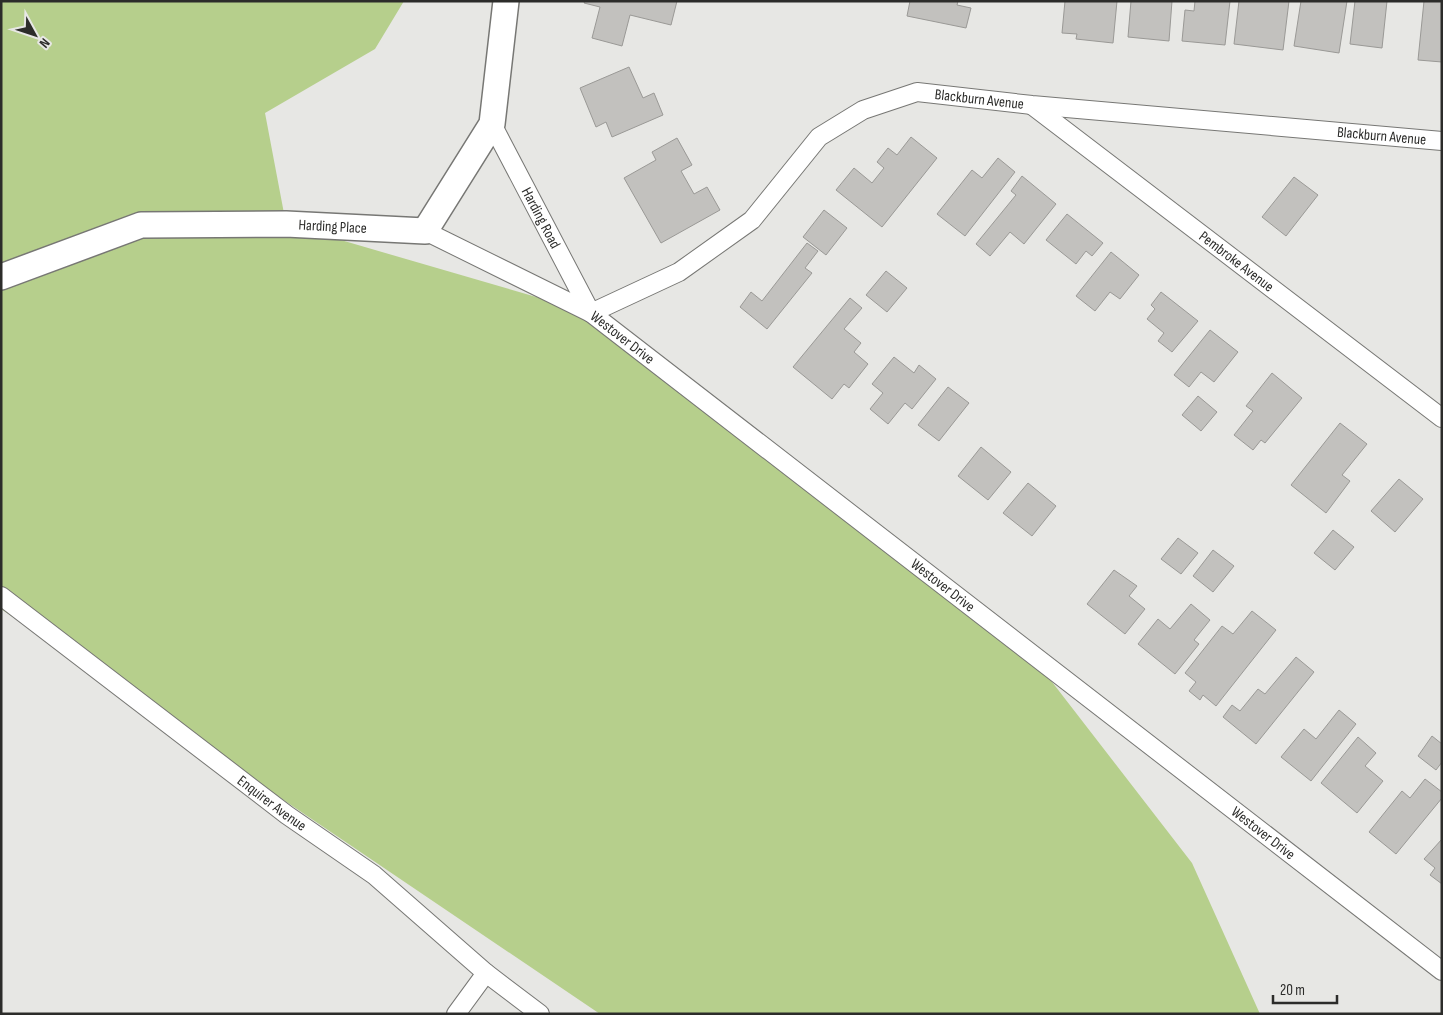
<svg xmlns="http://www.w3.org/2000/svg" width="1443" height="1015" font-family="'Sofia Sans Condensed',sans-serif">
  <rect width="100%" height="100%" fill="#e7e7e4"/>
  <polygon fill="#b6cf8c" points="1,1 404,1 375,49 265,113 286,224 591,313 1025,647 1192,863 1260,1014 600,1014 1,609"/>
  <g fill="#c2c1be" stroke="#9a9996">
    <polygon points="585,1 677,1 671,25 630,15 622,46 592,38 600,7 584,3"/>
    <polygon points="910,1 958,1 957,5 971,8 966,28 907,16"/>
    <polygon points="1065,1 1117,1 1113,43 1076,39 1077,34 1062,33"/>
    <polygon points="1131,1 1172,1 1169,41 1128,37"/>
    <polygon points="1195,1 1230,1 1225,45 1182,41 1185,10 1194,11"/>
    <polygon points="1239,1 1289,1 1283,50 1234,44"/>
    <polygon points="1301,1 1347,1 1339,53 1294,46"/>
    <polygon points="1355,1 1387,1 1382,48 1350,44"/>
    <polygon points="1424,1 1442,1 1442,62 1418,60"/>
    <polygon points="629,67 643,98 654,93 663,115 612,137 606,122 596,127 580,88"/>
    <polygon points="911,137 937,158 882,227 836,190 854,168 872,183 884,168 877,162 888,148 897,155"/>
    <polygon points="677,138 692,165 681,171 694,194 707,187 720,210 661,243 624,178 656,160 652,152"/>
    <polygon points="998,158 1015,172 965,236 937,214 972,170 982,178"/>
    <polygon points="1022,176 1056,204 1024,244 1010,232 990,256 976,244 1016,195 1011,191"/>
    <polygon points="1294,177 1318,195 1286,236 1262,217"/>
    <polygon points="824,210 847,228 826,255 803,237"/>
    <polygon points="1067,214 1103,243 1092,256 1086,251 1076,264 1046,240"/>
    <polygon points="807,243 818,251 805,268 812,273 767,329 740,307 751,292 762,301"/>
    <polygon points="1111,252 1139,275 1120,299 1110,292 1095,311 1076,296"/>
    <polygon points="886,271 907,288 887,312 866,295"/>
    <polygon points="1161,292 1198,321 1172,352 1158,341 1164,333 1147,319 1155,309 1151,305"/>
    <polygon points="850,298 862,308 844,329 861,343 854,352 868,364 849,388 844,384 832,399 793,367"/>
    <polygon points="1210,330 1238,352 1214,382 1201,372 1189,387 1174,375"/>
    <polygon points="894,357 914,373 919,365 936,379 912,409 905,403 888,424 870,409 883,393 872,384"/>
    <polygon points="1272,373 1302,398 1265,443 1261,440 1253,450 1234,435 1253,411 1246,406"/>
    <polygon points="948,387 969,403 939,441 918,425"/>
    <polygon points="1198,396 1217,412 1201,431 1182,415"/>
    <polygon points="1340,423 1367,444 1342,475 1350,481 1326,513 1291,485"/>
    <polygon points="981,447 1011,472 988,500 958,476"/>
    <polygon points="1399,479 1423,499 1395,532 1371,511"/>
    <polygon points="1028,483 1056,506 1032,536 1003,513"/>
    <polygon points="1333,530 1354,547 1335,570 1314,553"/>
    <polygon points="1178,538 1198,553 1181,574 1161,559"/>
    <polygon points="1213,550 1234,566 1213,592 1193,576"/>
    <polygon points="1114,570 1137,586 1129,596 1145,609 1125,634 1087,604"/>
    <polygon points="1191,604 1210,620 1194,640 1199,644 1175,674 1138,644 1158,619 1170,629"/>
    <polygon points="1252,611 1276,630 1216,706 1203,695 1200,700 1189,691 1196,682 1185,673 1222,626 1233,634"/>
    <polygon points="1296,657 1314,672 1256,744 1223,717 1232,705 1240,711 1258,689 1265,694"/>
    <polygon points="1339,710 1356,724 1311,781 1281,757 1304,729 1316,739"/>
    <polygon points="1432,736 1442,744 1442,762 1436,770 1418,756"/>
    <polygon points="1358,737 1376,753 1365,766 1383,781 1357,813 1321,783"/>
    <polygon points="1425,779 1442,792 1442,798 1396,854 1369,832 1402,791 1410,798"/>
    <polygon points="1442,839 1442,884 1430,875 1435,868 1424,859"/>
  </g>
  <g fill="none" stroke-linecap="round" stroke-linejoin="round">
    <defs>
      <g id="street">
        <path id="s1" d="M1033 106 1442 418"/>
        <path id="s2" d="M492 124 591 313 679 272 752 220 819 137 863 110 917 92 1032 105 1442 141"/>
        <path id="s3" d="M425 231 591 313 1442 971"/>
        <path id="s4" d="M1 596 287 815 374 875 486 973 540 1014"/>
        <polyline points="456,1014 486,973"/>
      </g>
      <g id="secondary">
        <path id="s5" d="M1 277 141 225 286 224 425 231 492 124 506 1"/>
      </g>
    </defs>
    <use href="#street" stroke="#777774" stroke-width="20"/>
    <use href="#secondary" stroke="#777774" stroke-width="28"/>
    <use href="#street" stroke="#fff" stroke-width="18"/>
    <use href="#secondary" stroke="#fff" stroke-width="25"/>
  </g>
  <g text-anchor="middle" dominant-baseline="central" stroke-width="4.5" stroke-linejoin="round" paint-order="stroke">
    <g font-size="15" fill="#2c2c2a" stroke="#e7e7e4">
      <text stroke="none"><textPath href="#s2" startOffset="678">Blackburn Avenue</textPath></text>
      <text stroke="none"><textPath href="#s2" startOffset="1082">Blackburn Avenue</textPath></text>
      <text stroke="none"><textPath href="#s2" startOffset="106">Harding Road</textPath></text>
      <text stroke="none"><textPath href="#s5" startOffset="341">Harding Place</textPath></text>
      <text stroke="none"><textPath href="#s1" startOffset="256">Pembroke Avenue</textPath></text>
      <text stroke="none"><textPath href="#s3" startOffset="225">Westover Drive</textPath></text>
      <text stroke="none"><textPath href="#s3" startOffset="630">Westover Drive</textPath></text>
      <text stroke="none"><textPath href="#s4" startOffset="341">Enquirer Avenue</textPath></text>
      <text stroke="none"><textPath href="#s3" startOffset="1035">Westover Drive</textPath></text>
    </g>
  </g>
  <rect width="1443" height="1015" fill="none" stroke="#2c2c2a" stroke-width="5"/>
  <g transform="translate(35 35) rotate(130)" stroke="#e7e7e4" stroke-width="4" paint-order="stroke">
  <path d="M0-4L9 19L0 12L-9 19Z" fill="#2c2c2a"/>
  <text y="-8" font-size="14" font-weight="bold" text-anchor="middle" fill="#2c2c2a">N</text>
  </g>
  <path d="M1273 995v8h64v-8" fill="none" stroke="#2c2c2a" stroke-width="2.5"/>
  <text x="1280" y="995" font-size="15" fill="#2c2c2a" stroke="#e7e7e4" stroke-width="4" paint-order="stroke">20 m</text>
</svg>
